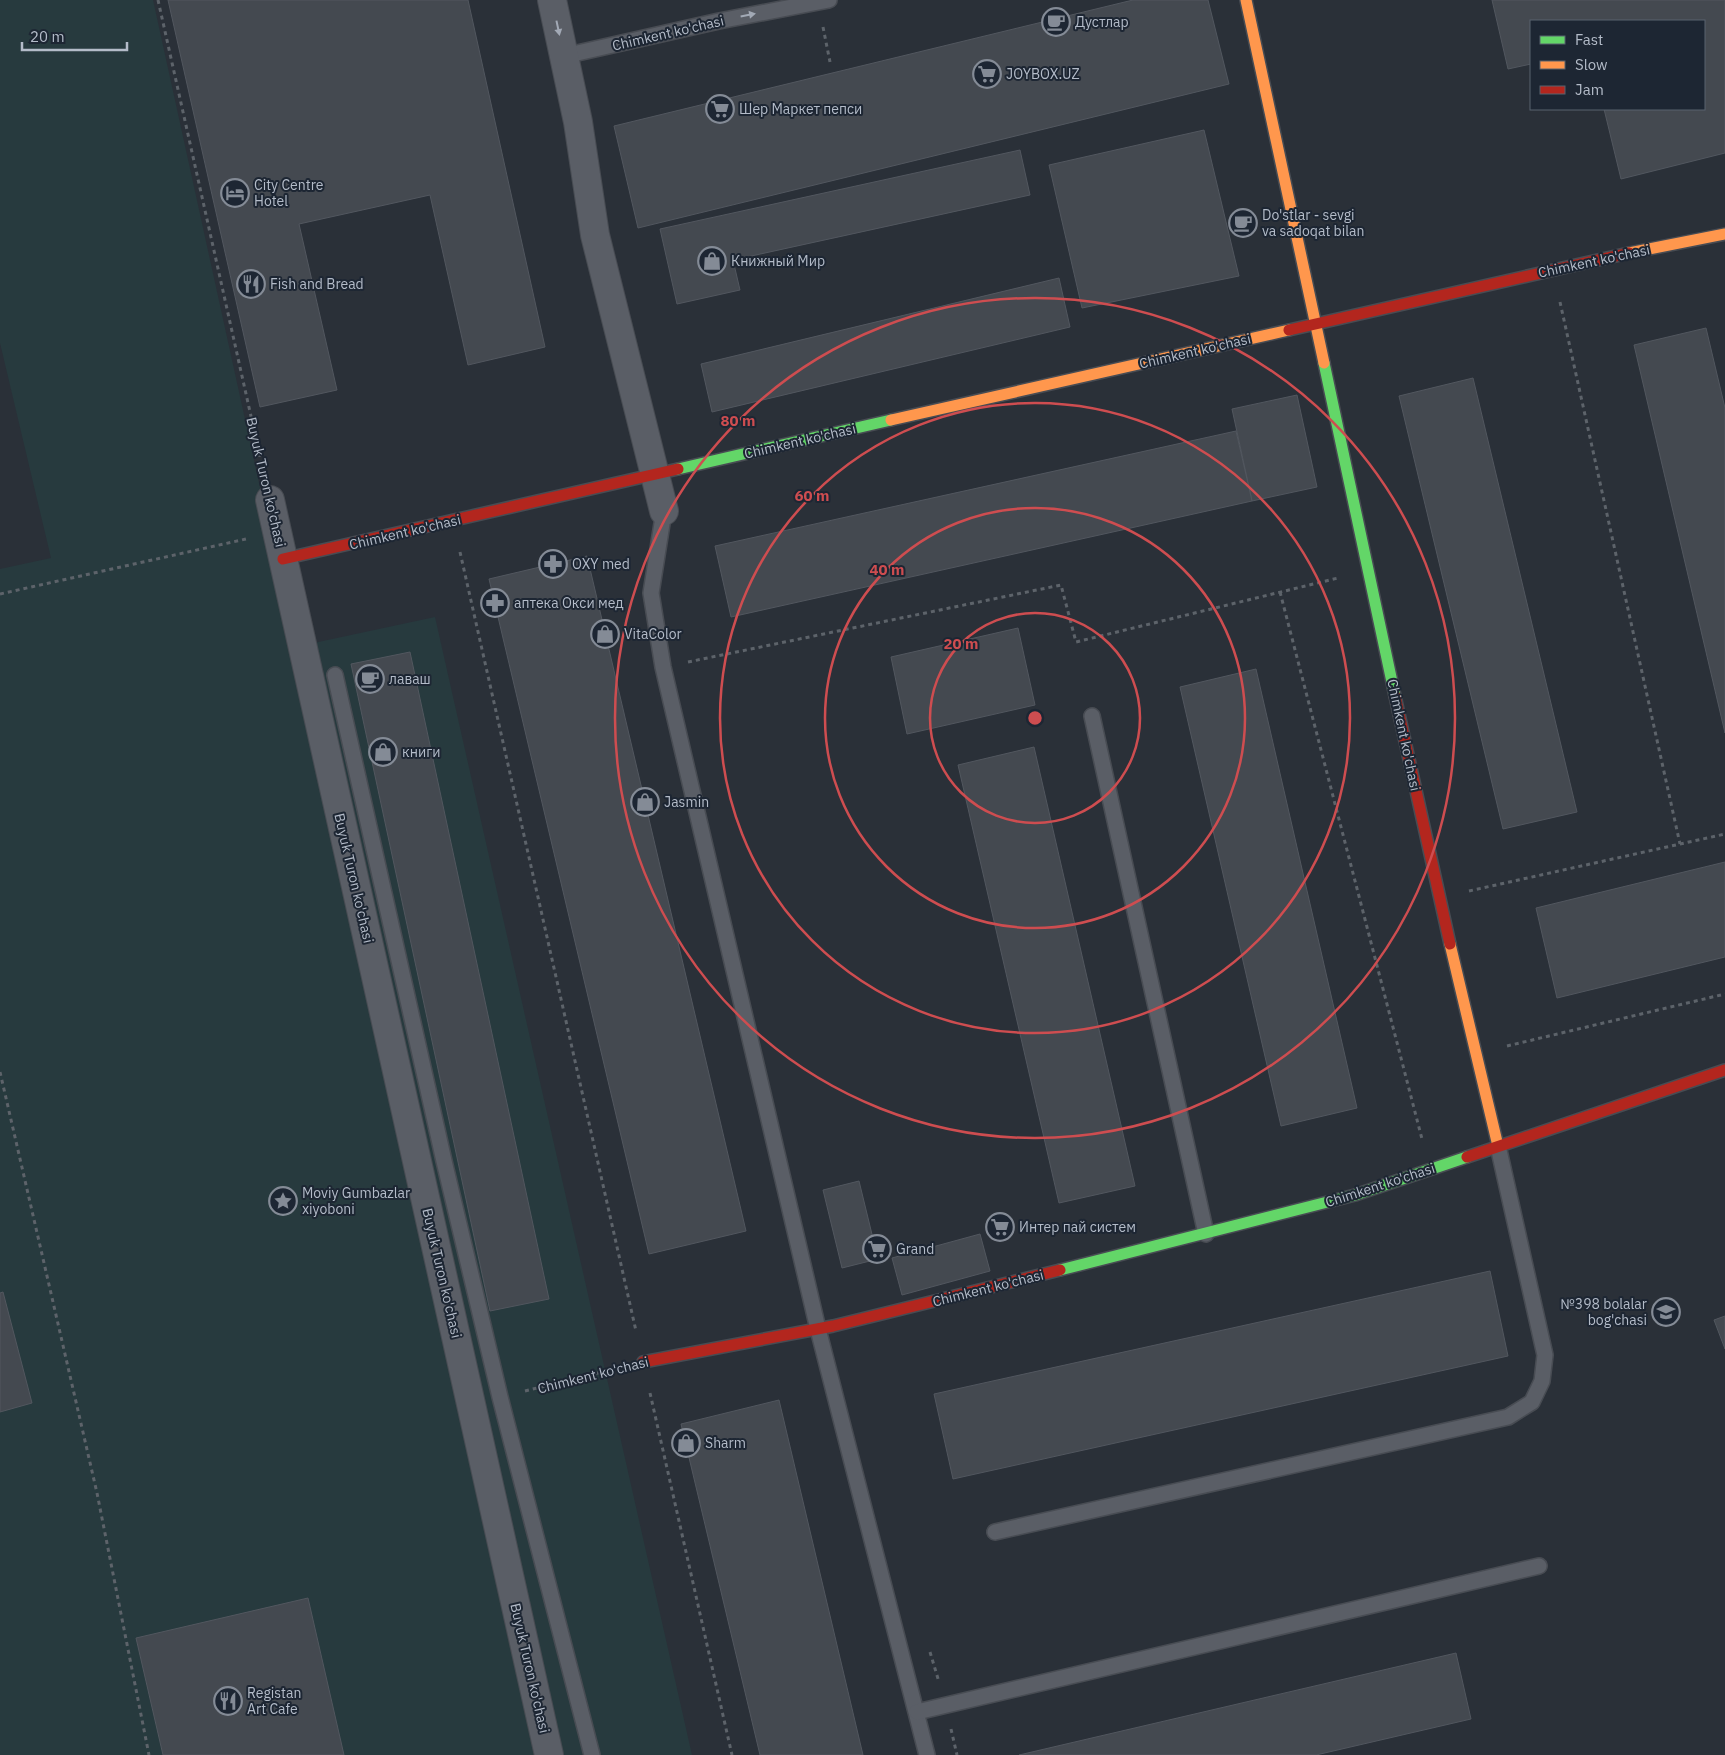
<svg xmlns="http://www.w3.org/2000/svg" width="1725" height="1755" font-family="'IBM Plex Sans',sans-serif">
  <rect width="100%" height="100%" fill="#2a3038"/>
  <polygon fill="#273a3e" points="0,0 153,0 295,647 435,617 692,1755 0,1755 0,569 51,558 0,343"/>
  <g fill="#444950" stroke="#52575f">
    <polygon points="168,0 468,0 545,347 468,365 430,195 299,224 337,390 260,407"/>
    <polygon points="1133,0 1208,0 1229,84 638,228 614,126"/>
    <polygon points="1492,0 1725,0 1725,153 1621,179 1604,109 1704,109 1704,21 1531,21 1531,64 1508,69"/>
    <polygon points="1204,130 1239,276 1082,308 1049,165"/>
    <polygon points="1020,150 1030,195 733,260 740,290 677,304 660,229"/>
    <polygon points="1059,278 1070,327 712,412 701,364"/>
    <polygon points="1706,328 1725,408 1725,733 1634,345"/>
    <polygon points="1473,378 1577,812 1503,829 1399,396"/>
    <polygon points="1297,395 1317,487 1252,501 1232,409"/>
    <polygon points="1236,431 1252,501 731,617 715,546"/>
    <polygon points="587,556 746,1231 649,1254 489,579"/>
    <polygon points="1018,628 1035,705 907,734 891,657"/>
    <polygon points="410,652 549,1299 490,1311 351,664"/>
    <polygon points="1256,669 1357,1108 1281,1126 1180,687"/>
    <polygon points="1034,747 1135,1186 1059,1203 958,765"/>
    <polygon points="1725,862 1725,957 1557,998 1536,908"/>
    <polygon points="859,1181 878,1259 842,1268 823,1190"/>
    <polygon points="980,1234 990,1271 902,1295 892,1258"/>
    <polygon points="1490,1271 1508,1356 953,1479 934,1394"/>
    <polygon points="3,1292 32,1403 0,1412 0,1293"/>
    <polygon points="1725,1316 1725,1349 1714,1320"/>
    <polygon points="779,1400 863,1755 760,1755 681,1424"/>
    <polygon points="308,1598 344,1755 163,1755 136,1638"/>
    <polygon points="1456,1653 1471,1719 1316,1755 1019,1755"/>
  </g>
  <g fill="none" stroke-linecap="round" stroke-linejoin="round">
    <defs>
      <g id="lane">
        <polyline points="564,56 719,21 829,0"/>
        <polyline points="664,511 651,593 663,667 818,1329 927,1755"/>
        <polyline points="335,675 444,1161 500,1397 592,1755"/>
        <polyline points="1092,716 1206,1234"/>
        <polyline points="995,1532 1508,1417 1532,1402 1542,1381 1545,1355 1498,1146"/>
        <polyline points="917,1712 1539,1566"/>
      </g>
      <g id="street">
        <polyline points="552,0 578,122 595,235 664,511"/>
        <polyline points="270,500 549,1755"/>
      </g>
      <g id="fast">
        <polyline points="1324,363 1395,696"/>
        <polyline points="678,469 891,420"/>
        <polyline points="1060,1270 1355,1195 1467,1157"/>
      </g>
      <g id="slow">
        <polyline points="1246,0 1324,363"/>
        <polyline points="1629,253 1725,234"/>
        <polyline points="891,420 1289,330"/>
        <polyline points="1450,944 1498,1146"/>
      </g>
      <g id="jam">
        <polyline points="1289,330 1629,253"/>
        <polyline points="283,559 678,469"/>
        <polyline points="1395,696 1450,944"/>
        <polyline points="1467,1157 1725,1070"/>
        <polyline points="643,1362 833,1326 1060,1270"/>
      </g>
    </defs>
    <use href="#lane" stroke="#484c53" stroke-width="18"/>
    <use href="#street" stroke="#484c53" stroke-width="30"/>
    <use href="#fast" stroke="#484c53" stroke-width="14"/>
    <use href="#slow" stroke="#484c53" stroke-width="14"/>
    <use href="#jam" stroke="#484c53" stroke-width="14"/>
    <g stroke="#5d636a" stroke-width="3" stroke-dasharray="4 4" stroke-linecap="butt">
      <polyline points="158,0 263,470"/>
      <polyline points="823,27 830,62"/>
      <polyline points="1560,302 1680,844"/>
      <polyline points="460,552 636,1331"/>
      <polyline points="1280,592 1422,1139"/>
      <polyline points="0,594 246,539"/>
      <polyline points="688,662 1061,585 1076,642 1338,578"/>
      <polyline points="1469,891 1725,834"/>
      <polyline points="1507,1046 1725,994"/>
      <polyline points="0,1072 97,1493 149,1755"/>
      <polyline points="525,1391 614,1369"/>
      <polyline points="650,1393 732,1755"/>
      <polyline points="930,1652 939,1682"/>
      <polyline points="951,1729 957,1755"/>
    </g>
    <use href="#lane" stroke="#5a5e66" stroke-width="15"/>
    <use href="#street" stroke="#5a5e66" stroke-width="28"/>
    <use href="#fast" stroke="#63d668" stroke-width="11"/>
    <use href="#slow" stroke="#ff974d" stroke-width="11"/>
    <use href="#jam" stroke="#b3261e" stroke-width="11"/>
  </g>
  <defs><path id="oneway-solid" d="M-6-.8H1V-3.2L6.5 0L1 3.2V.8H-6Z" transform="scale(1.25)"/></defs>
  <g fill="#a2a9b5">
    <use href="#oneway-solid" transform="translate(748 15) rotate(-11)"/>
    <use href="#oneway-solid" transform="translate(558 28) rotate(78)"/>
  </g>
  <g fill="none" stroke="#ce4d50" stroke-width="2.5">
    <circle cx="1035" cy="718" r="105"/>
    <circle cx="1035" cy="718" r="210"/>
    <circle cx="1035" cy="718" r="315"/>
    <circle cx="1035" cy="718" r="420"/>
  </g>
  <defs>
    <symbol id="cafe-ring" viewBox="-11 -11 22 22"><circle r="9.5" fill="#1d2633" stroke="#848b96" stroke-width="1.5"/><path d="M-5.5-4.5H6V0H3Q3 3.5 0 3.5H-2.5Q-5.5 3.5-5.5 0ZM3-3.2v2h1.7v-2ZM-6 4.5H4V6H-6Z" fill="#848b96"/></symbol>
    <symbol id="supermarket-ring" viewBox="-11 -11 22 22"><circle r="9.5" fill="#1d2633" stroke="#848b96" stroke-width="1.5"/><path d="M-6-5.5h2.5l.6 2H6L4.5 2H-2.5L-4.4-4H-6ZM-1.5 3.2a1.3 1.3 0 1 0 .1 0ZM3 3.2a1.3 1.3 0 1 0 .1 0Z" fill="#848b96"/></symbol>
    <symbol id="hotel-ring" viewBox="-11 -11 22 22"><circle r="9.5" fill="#1d2633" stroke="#848b96" stroke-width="1.5"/><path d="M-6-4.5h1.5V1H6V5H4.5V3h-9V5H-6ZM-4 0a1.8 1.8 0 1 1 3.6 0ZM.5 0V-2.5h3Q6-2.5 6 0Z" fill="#848b96"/></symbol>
    <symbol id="shop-ring" viewBox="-11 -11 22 22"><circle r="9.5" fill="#1d2633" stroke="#848b96" stroke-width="1.5"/><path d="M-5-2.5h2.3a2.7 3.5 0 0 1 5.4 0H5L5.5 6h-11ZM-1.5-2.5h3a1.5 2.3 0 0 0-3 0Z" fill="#848b96"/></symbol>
    <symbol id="restaurant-ring" viewBox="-11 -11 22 22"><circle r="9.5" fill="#1d2633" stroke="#848b96" stroke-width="1.5"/><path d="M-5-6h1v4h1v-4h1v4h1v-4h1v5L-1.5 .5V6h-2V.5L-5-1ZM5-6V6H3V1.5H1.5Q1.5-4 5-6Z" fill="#848b96"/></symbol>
    <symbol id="pharmacy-ring" viewBox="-11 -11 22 22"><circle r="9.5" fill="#1d2633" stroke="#848b96" stroke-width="1.5"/><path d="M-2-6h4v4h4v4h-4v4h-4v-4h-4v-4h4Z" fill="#848b96"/></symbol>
    <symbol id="sight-ring" viewBox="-11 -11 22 22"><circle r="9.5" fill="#1d2633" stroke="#848b96" stroke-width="1.5"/><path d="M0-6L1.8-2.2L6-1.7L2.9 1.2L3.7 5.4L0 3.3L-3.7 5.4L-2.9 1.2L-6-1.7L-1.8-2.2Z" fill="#848b96"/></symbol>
    <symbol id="school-ring" viewBox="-11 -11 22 22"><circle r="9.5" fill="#1d2633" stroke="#848b96" stroke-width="1.5"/><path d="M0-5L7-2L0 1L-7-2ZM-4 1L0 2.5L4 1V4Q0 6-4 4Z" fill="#848b96"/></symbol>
  </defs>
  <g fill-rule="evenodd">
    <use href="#cafe-ring" x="1040" y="6" width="32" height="32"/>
    <use href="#supermarket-ring" x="971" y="58" width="32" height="32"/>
    <use href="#supermarket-ring" x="704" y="93" width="32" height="32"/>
    <use href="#hotel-ring" x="219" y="177" width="32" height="32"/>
    <use href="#cafe-ring" x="1227" y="207" width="32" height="32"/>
    <use href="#shop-ring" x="696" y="245" width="32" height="32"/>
    <use href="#restaurant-ring" x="235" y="268" width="32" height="32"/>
    <use href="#pharmacy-ring" x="537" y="548" width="32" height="32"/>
    <use href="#pharmacy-ring" x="479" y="587" width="32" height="32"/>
    <use href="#shop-ring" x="589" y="618" width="32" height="32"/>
    <use href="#cafe-ring" x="354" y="663" width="32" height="32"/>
    <use href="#shop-ring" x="367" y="736" width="32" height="32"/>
    <use href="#shop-ring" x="629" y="786" width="32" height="32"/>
    <use href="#sight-ring" x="267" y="1185" width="32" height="32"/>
    <use href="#supermarket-ring" x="984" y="1211" width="32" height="32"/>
    <use href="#supermarket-ring" x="861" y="1233" width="32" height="32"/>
    <use href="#school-ring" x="1650" y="1296" width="32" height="32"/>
    <use href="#shop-ring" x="670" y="1427" width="32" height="32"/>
    <use href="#restaurant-ring" x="212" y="1685" width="32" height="32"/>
  </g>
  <g text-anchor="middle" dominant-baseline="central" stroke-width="4" stroke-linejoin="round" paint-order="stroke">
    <g font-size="14" fill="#b4bcc9" stroke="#1d2633" text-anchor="start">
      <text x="1075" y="22">Дустлар</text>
      <text x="1006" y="74">JOYBOX.UZ</text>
      <text x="739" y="109">Шер Маркет пепси</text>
      <text x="254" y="185">City Centre<tspan x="254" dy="16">Hotel</tspan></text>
      <text x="1262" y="215">Do'stlar - sevgi<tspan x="1262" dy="16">va sadoqat bilan</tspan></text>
      <text x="731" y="261">Книжный Мир</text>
      <text x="270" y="284">Fish and Bread</text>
      <text x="572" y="564">OXY med</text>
      <text x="514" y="603">аптека Окси мед</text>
      <text x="624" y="634">VitaColor</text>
      <text x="389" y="679">лаваш</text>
      <text x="402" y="752">книги</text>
      <text x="664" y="802">Jasmin</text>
      <text x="302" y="1193">Moviy Gumbazlar<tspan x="302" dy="16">xiyoboni</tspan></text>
      <text x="1019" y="1227">Интер пай систем</text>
      <text x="896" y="1249">Grand</text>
      <text x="1647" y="1304" text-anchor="end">№398 bolalar<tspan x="1647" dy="16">bog'chasi</tspan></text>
      <text x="705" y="1443">Sharm</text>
      <text x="247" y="1693">Registan<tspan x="247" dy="16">Art Cafe</tspan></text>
    </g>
    <g font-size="14" fill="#b4bcc9" stroke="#1d2633">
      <text transform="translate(668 33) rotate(-13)">Chimkent ko'chasi</text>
      <text transform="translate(1594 261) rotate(-12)">Chimkent ko'chasi</text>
      <text transform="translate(1195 351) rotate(-13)">Chimkent ko'chasi</text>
      <text transform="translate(800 441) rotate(-13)">Chimkent ko'chasi</text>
      <text transform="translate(266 482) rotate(77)">Buyuk Turon ko'chasi</text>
      <text transform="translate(405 532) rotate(-13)">Chimkent ko'chasi</text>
      <text transform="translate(1404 735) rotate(78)">Chimkent ko'chasi</text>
      <text transform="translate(354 878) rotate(77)">Buyuk Turon ko'chasi</text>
      <text transform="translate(1380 1185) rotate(-18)">Chimkent ko'chasi</text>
      <text transform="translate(442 1273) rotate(77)">Buyuk Turon ko'chasi</text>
      <text transform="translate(988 1288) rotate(-14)">Chimkent ko'chasi</text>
      <text transform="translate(593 1375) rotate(-14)">Chimkent ko'chasi</text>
      <text transform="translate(530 1668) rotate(77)">Buyuk Turon ko'chasi</text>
    </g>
  </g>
  <circle cx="1035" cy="718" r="8" fill="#ce4d50" stroke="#1d2633" stroke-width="2.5"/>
  <g font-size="15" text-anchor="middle" font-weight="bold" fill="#ce4d50" stroke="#1d2633" stroke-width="4" stroke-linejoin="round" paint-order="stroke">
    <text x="738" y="426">80 m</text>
    <text x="812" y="501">60 m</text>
    <text x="887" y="575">40 m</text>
    <text x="961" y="649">20 m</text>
  </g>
  <rect x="1530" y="20" width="175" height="90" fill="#1d2633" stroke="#59626f"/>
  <rect x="1540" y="36" width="25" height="8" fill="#63d668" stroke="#59626f"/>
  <text x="1575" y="45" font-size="15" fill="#b4bcc9">Fast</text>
  <rect x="1540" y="61" width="25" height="8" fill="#ff974d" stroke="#59626f"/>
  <text x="1575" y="70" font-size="15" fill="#b4bcc9">Slow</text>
  <rect x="1540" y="86" width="25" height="8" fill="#b3261e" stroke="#59626f"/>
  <text x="1575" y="95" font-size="15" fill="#b4bcc9">Jam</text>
  <path d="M22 42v8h105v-8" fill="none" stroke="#b4bcc9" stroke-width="2.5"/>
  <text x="30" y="42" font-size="15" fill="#b4bcc9" stroke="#1d2633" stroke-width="4" paint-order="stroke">20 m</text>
</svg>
